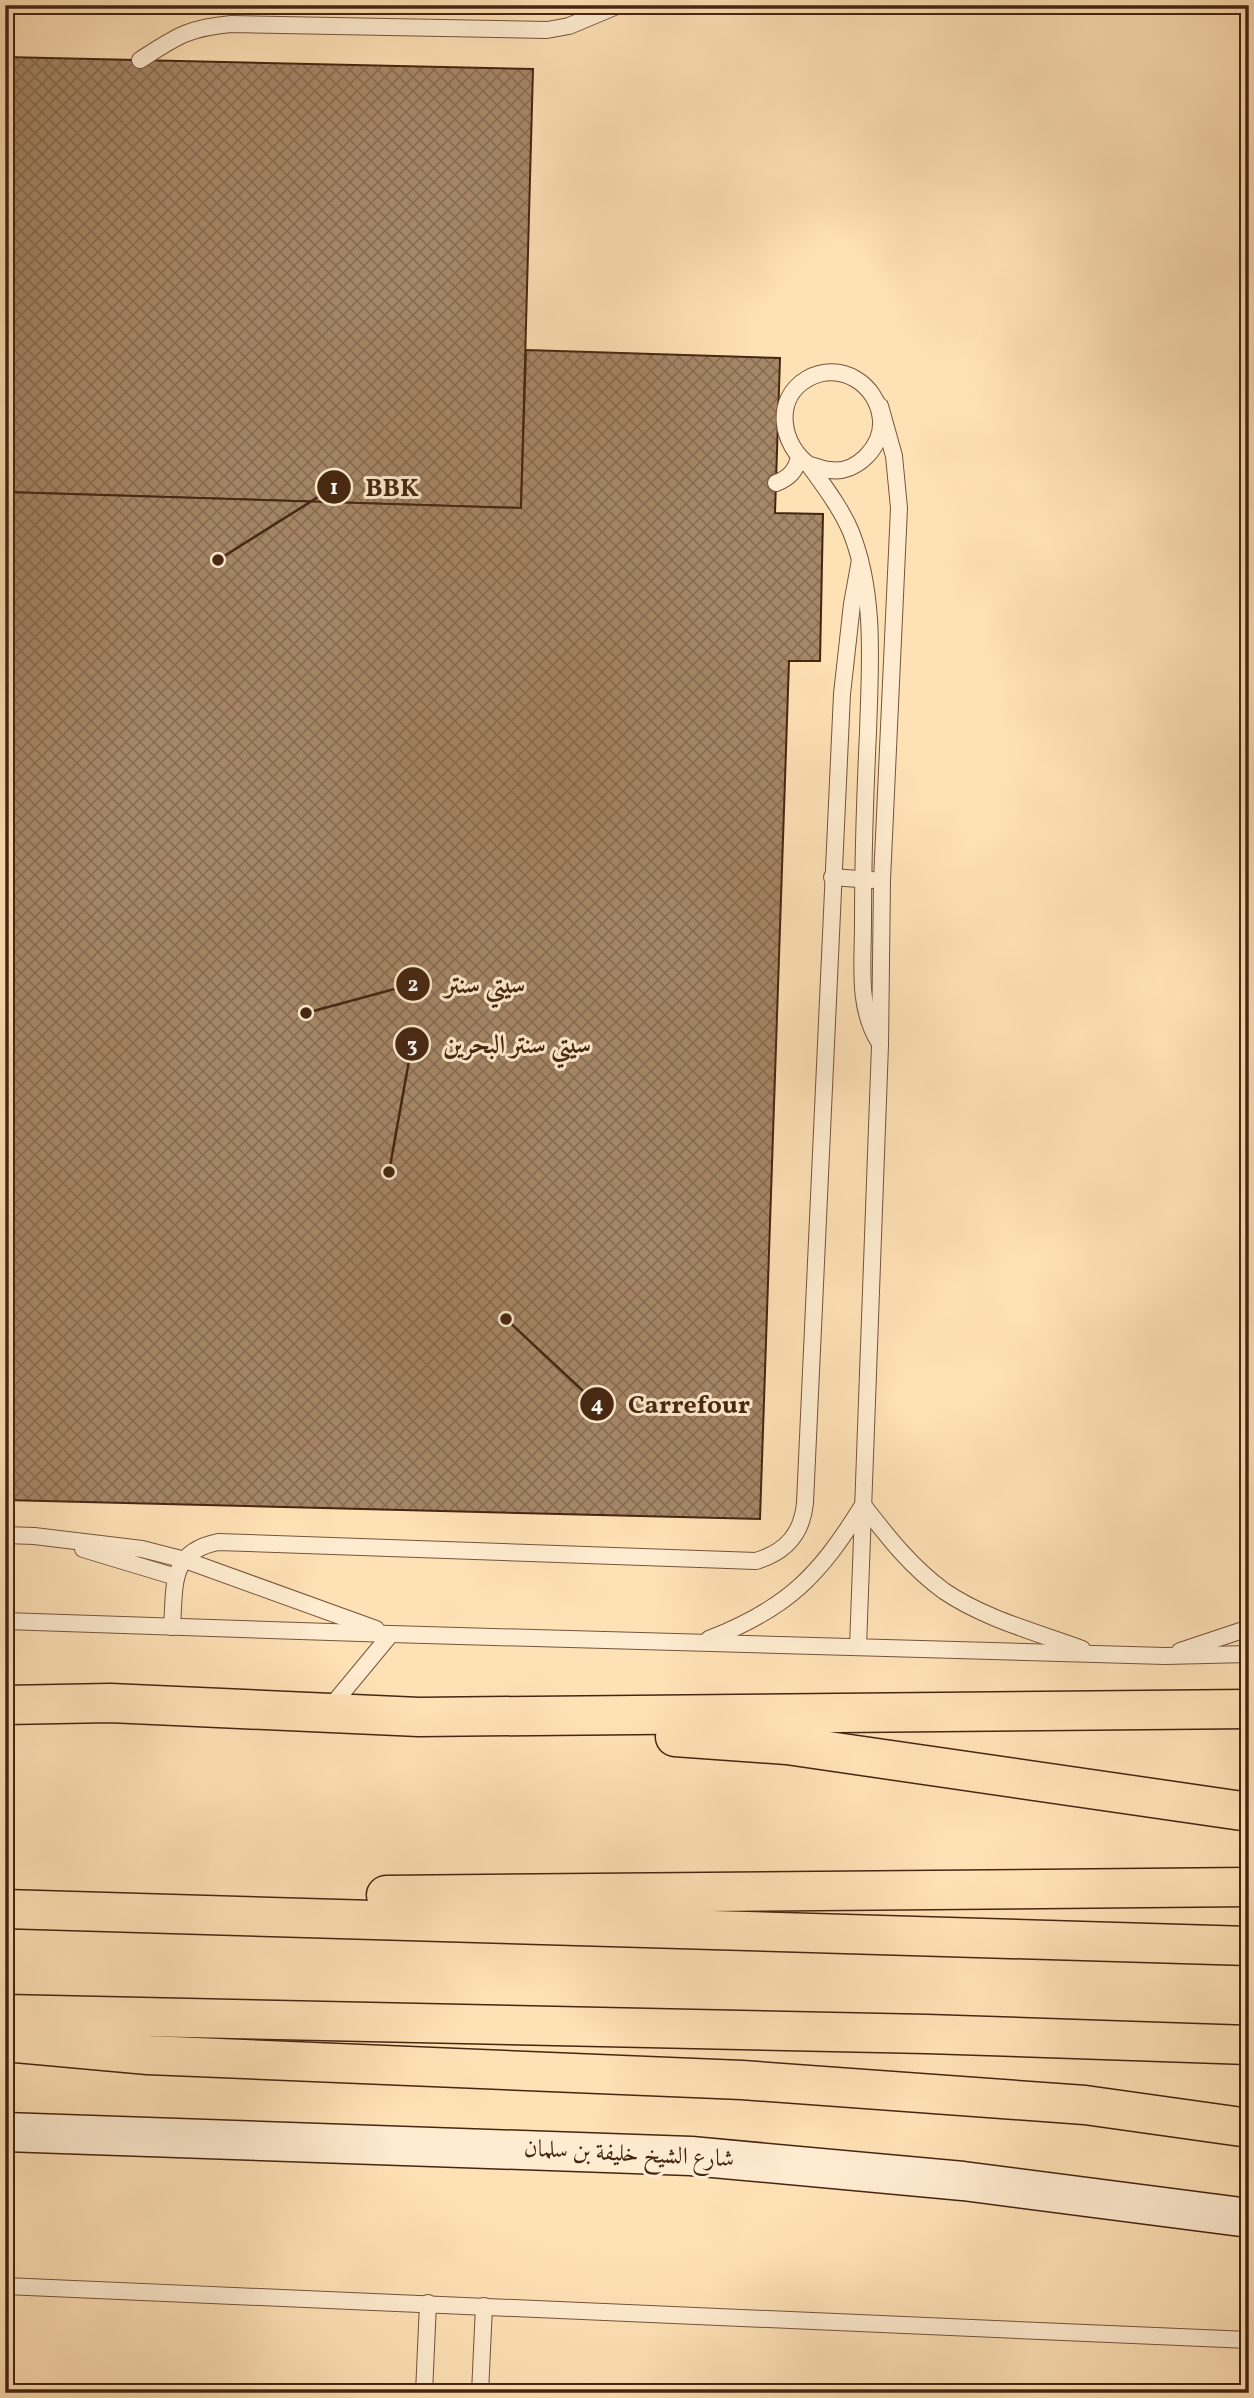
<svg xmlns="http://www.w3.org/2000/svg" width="1254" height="2398" font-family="Vollkorn,Amiri,serif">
  <defs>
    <pattern id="building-cross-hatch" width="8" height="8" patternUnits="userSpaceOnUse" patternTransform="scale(1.75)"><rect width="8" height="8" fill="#a68767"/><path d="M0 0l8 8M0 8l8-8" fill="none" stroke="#896e53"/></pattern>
  </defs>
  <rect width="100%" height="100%" fill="#ffe1b6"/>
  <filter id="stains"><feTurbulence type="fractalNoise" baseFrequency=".00286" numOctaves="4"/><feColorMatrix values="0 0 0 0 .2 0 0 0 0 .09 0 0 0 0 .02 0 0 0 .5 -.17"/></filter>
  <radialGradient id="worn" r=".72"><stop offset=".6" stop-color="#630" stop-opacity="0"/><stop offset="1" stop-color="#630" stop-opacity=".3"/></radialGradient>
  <g fill="url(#building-cross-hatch)" stroke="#452611" stroke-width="2">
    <polygon points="5,57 533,69 521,508 5,492"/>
    <polygon points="1249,314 1249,409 1245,405"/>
    <polygon points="526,350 780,358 775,513 823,514 820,661 789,661 760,1519 5,1500 5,492 521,508"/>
  </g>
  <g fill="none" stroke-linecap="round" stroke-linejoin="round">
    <defs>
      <g id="lane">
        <path d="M140 60C176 37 187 28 231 24L547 30 569 26 619 5"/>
        <path d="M809 465C816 466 823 470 830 470 857 474 883 446 881 420 878 384 840 360 807 379 773 399 781 445 809 465 824 486 841 508 851 532 876 595 870 666 868 732 865 796 863 860 863 923 863 964 857 1007 879 1042"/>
        <path d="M776 483C789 478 796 471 799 457"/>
        <polyline points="832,877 872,880"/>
        <polyline points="5,1535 34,1536 142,1549 185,1560 376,1629"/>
        <polyline points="83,1549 176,1577"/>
        <polyline points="5,1621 391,1634 1165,1656 1249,1654"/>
        <path d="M172 1627C175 1585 169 1552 218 1542L756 1561C786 1552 802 1534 805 1503L842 694 852 604 860 560"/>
        <path d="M709 1639C788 1608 819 1576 863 1505 887 1536 911 1567 944 1591 985 1619 1036 1632 1082 1649"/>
        <polyline points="858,1647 880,1045 882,880 899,508 894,456 880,406"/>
        <polyline points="1180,1651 1249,1628"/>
        <polyline points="328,1710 391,1634"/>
        <polyline points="5,2286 1249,2340"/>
        <polyline points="424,2393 428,2303"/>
        <polyline points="480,2393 484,2306"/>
      </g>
      <polyline id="secondary" points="5,2132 691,2156 963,2181 1249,2218"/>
      <g id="highway">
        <polyline points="5,1705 110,1703 419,1717 1249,1709"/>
        <polyline points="675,1737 787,1745 1249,1812"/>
        <polyline points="386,1895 1249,1887"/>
        <polyline points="5,1909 1249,1946"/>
        <polyline points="5,2014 927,2034 1249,2045"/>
        <polyline points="5,2042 148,2055 742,2080 1085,2105 1249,2128"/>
      </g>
    </defs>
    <use href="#lane" stroke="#74553a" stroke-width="18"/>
    <use href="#secondary" stroke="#452611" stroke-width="41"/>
    <use href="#highway" stroke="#452611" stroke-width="41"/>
    <use href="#lane" stroke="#ffecd0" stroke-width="16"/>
    <use href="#secondary" stroke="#ffecd0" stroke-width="38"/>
    <use href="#highway" stroke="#ffe1b6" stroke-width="38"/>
  </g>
  <g text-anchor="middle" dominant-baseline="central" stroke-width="6" stroke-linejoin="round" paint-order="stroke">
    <g font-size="24" fill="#452611" stroke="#ffecd0">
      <text transform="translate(629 2155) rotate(3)">شارع الشيخ خليفة بن سلمان</text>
    </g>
  </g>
  <path fill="none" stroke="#452611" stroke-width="2.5" d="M218 560L334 487M306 1013L413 984M389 1172L412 1044M506 1319L597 1404"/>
  <g fill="#452611" stroke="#ffecd0" stroke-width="2.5">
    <circle cx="218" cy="560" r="7"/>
    <circle cx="306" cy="1013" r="7"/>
    <circle cx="389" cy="1172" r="7"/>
    <circle cx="506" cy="1319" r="7"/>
    <circle cx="334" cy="487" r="18"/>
    <circle cx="413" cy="984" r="18"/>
    <circle cx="412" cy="1044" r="18"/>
    <circle cx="597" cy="1404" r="18"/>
  </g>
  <g font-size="21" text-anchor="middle" font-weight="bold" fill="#fff">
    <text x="334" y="494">1</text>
    <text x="413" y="991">2</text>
    <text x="412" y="1052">3</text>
    <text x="597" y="1411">4</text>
  </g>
  <g font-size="26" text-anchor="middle" font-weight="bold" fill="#452611" stroke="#ffecd0" stroke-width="6" stroke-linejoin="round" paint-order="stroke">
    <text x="392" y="496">BBK</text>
    <text x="485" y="993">سيتي سنتر</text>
    <text x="517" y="1053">سيتي سنتر البحرين</text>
    <text x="689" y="1413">Carrefour</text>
  </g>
  <rect width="1254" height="2398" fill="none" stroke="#ffe1b6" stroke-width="28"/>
  <rect x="7" y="7" width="1240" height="2384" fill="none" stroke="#452611" stroke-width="3.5"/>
  <rect x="14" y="14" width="1226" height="2370" fill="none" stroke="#452611" stroke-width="2"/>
  <rect width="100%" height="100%" filter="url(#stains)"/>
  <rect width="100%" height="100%" fill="url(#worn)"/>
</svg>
